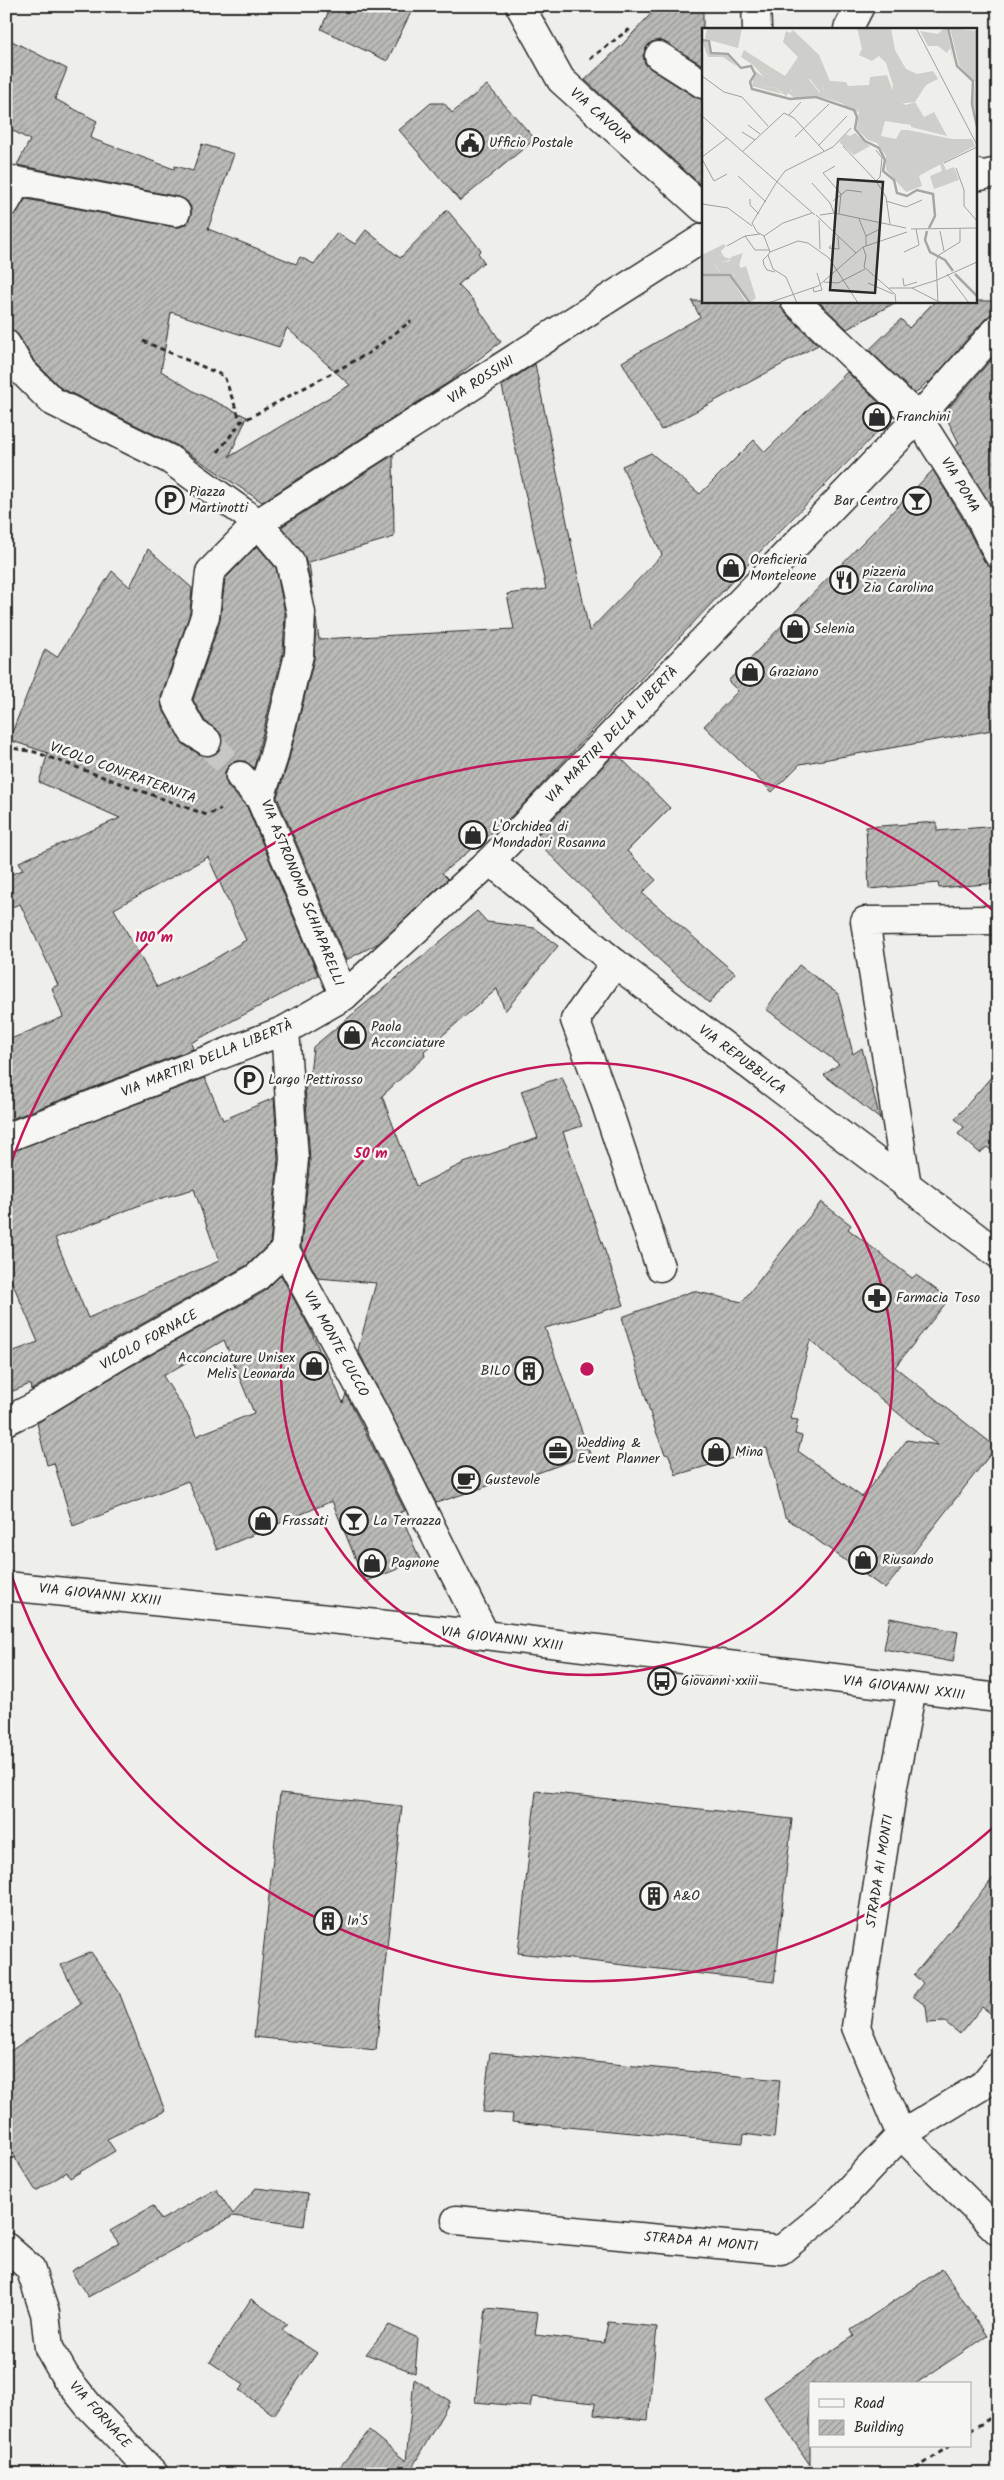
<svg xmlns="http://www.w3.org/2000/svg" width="1004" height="2480" font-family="Kalam,sans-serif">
  <defs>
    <pattern id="building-hatch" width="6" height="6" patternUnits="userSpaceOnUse" patternTransform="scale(1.25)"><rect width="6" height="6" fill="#babab7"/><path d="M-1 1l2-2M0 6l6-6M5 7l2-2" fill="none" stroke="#979795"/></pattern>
  </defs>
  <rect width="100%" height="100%" fill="#eeeeea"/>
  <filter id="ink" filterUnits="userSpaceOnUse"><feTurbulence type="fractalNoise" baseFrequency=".02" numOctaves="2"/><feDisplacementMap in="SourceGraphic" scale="10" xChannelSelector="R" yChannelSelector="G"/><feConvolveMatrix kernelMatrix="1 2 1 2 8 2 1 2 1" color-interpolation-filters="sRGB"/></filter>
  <g filter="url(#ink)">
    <g fill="url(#building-hatch)" stroke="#2b2b2b" fill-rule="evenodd">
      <polygon points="331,6 414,6 387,61 321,29"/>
      <polygon points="658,6 703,6 703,65 660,40 651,42 646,48 643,56 645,64 651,69 695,97 703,100 703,187 585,80 623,44"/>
      <path d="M6 38 67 69 55 99 97 121 90 138 174 169 175 166 193 171 202 144 234 154 208 229 296 264 300 257 314 264 337 233 355 244 366 230 400 258 447 210 481 250 478 253 484 262 458 285 472 299 501 342 449 382 262 502 176 445 61 388 34 361 19 336 14 331 6 328V218L14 215 26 199 174 227H181L187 223 191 215V207L187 201 179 197 17 165 30 140 6 127ZM171 312 279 347 287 328 350 385 229 457 247 417 195 392 161 371Z"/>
      <polygon points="487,85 535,139 460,201 399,130 431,103 444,103 452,113"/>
      <polygon points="692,301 780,301 784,312 818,345 661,430 622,362 700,317"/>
      <polygon points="818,301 898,301 847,329"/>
      <polygon points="935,301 998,301 998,313 986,318 929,383 928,381 915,394 869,350 901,319 909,328"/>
      <polygon points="998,352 998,519 955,447 959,443 944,413"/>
      <polygon points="535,364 589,631 662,555 622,466 651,453 700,494 754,440 765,452 847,372 893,416 770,541 513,815 442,873 448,879 379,943 346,960 277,797 288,763 314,659 316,619 319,639 514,629 507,594 546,589 502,386"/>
      <polygon points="393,455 394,537 309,562 313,595 305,557 281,527"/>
      <polygon points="933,470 961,516 984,561 990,567 998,570 998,729 800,764 772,792 704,726 738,691 728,681"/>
      <path d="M257 546 276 568 285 614 283 653 254 768 245 761H236L230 764 225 771V779L228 787 247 807 318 975 191 1043 193 1049 6 1121V1041L63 1017 52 988 58 985 20 904 6 909V876L23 870 19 862 120 818 39 782 48 753 9 740 45 649 57 657 112 571 130 587 148 549 192 588 190 613 161 696 162 708 184 745 199 754 206 757 214 755 220 749 223 742 221 734 205 721 193 700 220 621 225 579ZM208 857 246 940 211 961 157 987 114 909Z"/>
      <polygon points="616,753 670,808 627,851 656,880 642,893 735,973 709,1003 664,964 569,874 534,838"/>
      <polygon points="937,822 937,831 998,826 998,883 939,888 938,883 869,889 866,827"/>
      <polygon points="477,911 487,922 535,928 558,946 505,1011 497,989 424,1051 425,1056 382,1096 416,1186 464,1163 538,1138 521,1091 562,1077 582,1126 563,1132 624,1305 545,1328 590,1454 518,1480 503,1481 436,1503 358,1350 376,1283 318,1278 301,1247 310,1160 305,1086 309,1084 313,1047"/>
      <polygon points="799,965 838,994 853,1054 862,1048 880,1119 824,1075 839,1064 766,1009"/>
      <polygon points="998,1069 998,1156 987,1147 980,1153 958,1134 964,1127 955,1119"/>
      <path d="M205 1078 223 1120 274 1098 278 1159 270 1243 247 1265 115 1339 31 1390 30 1384 6 1394V1354L38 1342 6 1268V1153ZM194 1189 219 1261 88 1318 55 1238 148 1202Z"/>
      <path d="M821 1202 851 1225 848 1229 912 1278 916 1275 949 1299 895 1367 996 1447 885 1589 785 1517 767 1448 676 1475 669 1455 665 1454 655 1429 622 1317 693 1291 742 1302ZM810 1340 928 1438 938 1445 907 1440 862 1497 798 1451 802 1436 795 1434 798 1420 790 1419Z"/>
      <path d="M281 1275 310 1329 343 1403 346 1394 405 1511 400 1512 420 1560 365 1582 332 1501 217 1550 188 1481 73 1526 54 1463 47 1465 37 1423 131 1366 264 1292ZM224 1340 254 1413 196 1436 189 1417 163 1376Z"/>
      <polygon points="890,1618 958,1632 953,1662 884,1649"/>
      <polygon points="536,1791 792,1819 774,1982 518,1953"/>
      <polygon points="280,1793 402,1806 376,2050 254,2037"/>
      <polygon points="998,1872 998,2019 982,2007 960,2034 945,2022 928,2023 926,2006 913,1996 923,1983 914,1975"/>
      <polygon points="91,1952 119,1992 165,2111 107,2139 115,2151 70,2178 67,2172 36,2191 6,2144 6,2054 81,2004 61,1965"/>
      <polygon points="490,2052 780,2080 774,2138 744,2134 743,2143 512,2122 513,2114 483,2112"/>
      <polygon points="256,2188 308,2194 304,2226 233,2216 88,2297 71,2271 119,2243 110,2231 153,2206 161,2220 216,2189 233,2214"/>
      <polygon points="942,2269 987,2336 915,2384 810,2384 810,2465 764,2397 854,2336 851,2330"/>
      <polygon points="251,2299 287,2324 282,2330 317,2353 274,2415 239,2390 244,2385 210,2362"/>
      <polygon points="486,2308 538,2313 535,2335 604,2343 608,2322 657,2327 648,2420 594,2415 595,2403 532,2397 530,2407 475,2402"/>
      <polygon points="389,2325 418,2338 415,2373 366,2354"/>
      <polygon points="414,2379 450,2401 413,2466 422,2474 334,2474 369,2431 406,2461"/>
    </g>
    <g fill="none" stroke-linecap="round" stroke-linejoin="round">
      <polyline stroke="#c7c7c4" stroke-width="28" stroke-dasharray="28 14" stroke-linecap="butt" points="207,741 240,776"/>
      <defs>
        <g id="minor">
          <polyline points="520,6 561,80 703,208"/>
          <polyline points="756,6 757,29"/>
          <polyline points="848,29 860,6"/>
          <polyline points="659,56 703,84"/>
          <polyline points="975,173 980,176 998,172"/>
          <polyline points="6,179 176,212"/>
          <polyline points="6,202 17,182"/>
          <polyline points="795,301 918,418 975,508 998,554"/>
          <polyline points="6,344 22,371 52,401 169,459 258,523 290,561 301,613 299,655 273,759 260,798 344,996"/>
          <polyline points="207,741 193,732 176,701 205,616 210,572 258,523 703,238"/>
          <polyline points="240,776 260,798"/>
          <polyline points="615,963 575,1020 603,1095 660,1267"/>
          <polyline points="285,1030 294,1159 285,1250 374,1413 485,1635"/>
          <polyline points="907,1186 865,921 998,920"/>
          <polyline points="6,1421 34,1407 123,1353 256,1278 285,1250"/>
          <polyline points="912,1689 893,1786 856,2027 901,2135 998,2231"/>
          <polyline points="456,2220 781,2250 828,2212 901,2135 983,2085 998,2067"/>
          <polyline points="6,2247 30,2268 45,2313 49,2348 65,2376 88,2405 154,2474"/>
        </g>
        <g id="secondary">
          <polyline points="490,861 615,963 998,1254"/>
          <polyline points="6,1138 285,1030 344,996 490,861 918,418 998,328"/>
          <polyline points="6,1586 485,1635 998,1698"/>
        </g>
      </defs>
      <use href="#minor" stroke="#2b2b2b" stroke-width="31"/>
      <use href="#secondary" stroke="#2b2b2b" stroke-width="31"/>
      <g stroke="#2b2b2b" stroke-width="3" stroke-dasharray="5 4" stroke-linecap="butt">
        <polyline points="590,59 628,30 632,33"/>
        <polyline points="143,341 224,376 241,422"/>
        <polyline points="218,452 241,422 369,353 411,321"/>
        <polyline points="6,747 35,752 207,815 221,809"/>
        <polyline points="970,2431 998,2413"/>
        <polyline points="909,2474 949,2446"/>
      </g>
      <use href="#minor" stroke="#f6f6f2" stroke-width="28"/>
      <use href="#secondary" stroke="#f6f6f2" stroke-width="28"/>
    </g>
  </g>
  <g fill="none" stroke="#c2185b" stroke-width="2.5">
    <circle cx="587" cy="1369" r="306"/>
    <path d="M997 1824A612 612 0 0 1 7 1563M7 1175A612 612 0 0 1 997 914"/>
  </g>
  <defs>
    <symbol id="civic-ring" viewBox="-11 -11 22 22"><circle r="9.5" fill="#f6f6f2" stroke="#2b2b2b" stroke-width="1.5"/><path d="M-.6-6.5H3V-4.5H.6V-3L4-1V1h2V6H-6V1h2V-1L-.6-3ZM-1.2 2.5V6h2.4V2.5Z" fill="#2b2b2b"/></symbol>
    <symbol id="shop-ring" viewBox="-11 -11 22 22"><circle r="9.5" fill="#f6f6f2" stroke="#2b2b2b" stroke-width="1.5"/><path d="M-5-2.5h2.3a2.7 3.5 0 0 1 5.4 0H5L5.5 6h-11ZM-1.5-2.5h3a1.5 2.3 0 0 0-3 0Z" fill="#2b2b2b"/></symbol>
    <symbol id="parking-ring" viewBox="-11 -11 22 22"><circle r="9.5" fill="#f6f6f2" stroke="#2b2b2b" stroke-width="1.5"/><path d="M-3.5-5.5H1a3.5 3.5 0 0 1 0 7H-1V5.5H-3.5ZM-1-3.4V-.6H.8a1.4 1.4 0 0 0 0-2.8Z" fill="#2b2b2b"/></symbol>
    <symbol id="bar-ring" viewBox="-11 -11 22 22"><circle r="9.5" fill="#f6f6f2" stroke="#2b2b2b" stroke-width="1.5"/><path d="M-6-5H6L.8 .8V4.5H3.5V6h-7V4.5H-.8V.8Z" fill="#2b2b2b"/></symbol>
    <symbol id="restaurant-ring" viewBox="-11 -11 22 22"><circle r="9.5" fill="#f6f6f2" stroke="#2b2b2b" stroke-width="1.5"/><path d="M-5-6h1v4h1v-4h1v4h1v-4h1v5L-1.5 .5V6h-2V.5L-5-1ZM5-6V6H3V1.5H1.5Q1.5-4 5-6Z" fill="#2b2b2b"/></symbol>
    <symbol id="pharmacy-ring" viewBox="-11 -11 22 22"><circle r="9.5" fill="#f6f6f2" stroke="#2b2b2b" stroke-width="1.5"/><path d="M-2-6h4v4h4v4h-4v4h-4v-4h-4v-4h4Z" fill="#2b2b2b"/></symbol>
    <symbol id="building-ring" viewBox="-11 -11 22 22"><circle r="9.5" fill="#f6f6f2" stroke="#2b2b2b" stroke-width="1.5"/><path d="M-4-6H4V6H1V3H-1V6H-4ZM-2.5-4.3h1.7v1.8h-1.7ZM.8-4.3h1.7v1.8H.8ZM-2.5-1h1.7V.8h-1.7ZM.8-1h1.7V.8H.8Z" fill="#2b2b2b"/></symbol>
    <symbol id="office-ring" viewBox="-11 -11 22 22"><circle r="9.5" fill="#f6f6f2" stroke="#2b2b2b" stroke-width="1.5"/><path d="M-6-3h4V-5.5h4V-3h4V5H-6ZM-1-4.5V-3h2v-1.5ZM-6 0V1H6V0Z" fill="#2b2b2b"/></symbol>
    <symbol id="cafe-ring" viewBox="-11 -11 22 22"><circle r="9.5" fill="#f6f6f2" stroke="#2b2b2b" stroke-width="1.5"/><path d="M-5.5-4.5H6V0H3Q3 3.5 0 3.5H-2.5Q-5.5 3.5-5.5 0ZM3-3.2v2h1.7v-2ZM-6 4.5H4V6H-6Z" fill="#2b2b2b"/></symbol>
    <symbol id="bus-ring" viewBox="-11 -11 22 22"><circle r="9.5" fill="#f6f6f2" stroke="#2b2b2b" stroke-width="1.5"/><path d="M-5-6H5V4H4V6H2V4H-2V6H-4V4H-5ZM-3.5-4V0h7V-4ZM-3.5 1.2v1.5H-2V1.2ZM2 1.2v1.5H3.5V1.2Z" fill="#2b2b2b"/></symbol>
  </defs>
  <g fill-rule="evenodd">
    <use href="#civic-ring" x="454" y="127" width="32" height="32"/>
    <use href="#shop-ring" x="861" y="401" width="32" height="32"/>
    <use href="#parking-ring" x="154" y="484" width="32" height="32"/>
    <use href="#bar-ring" x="901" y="485" width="32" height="32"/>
    <use href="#shop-ring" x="715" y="552" width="32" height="32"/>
    <use href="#restaurant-ring" x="828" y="564" width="32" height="32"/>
    <use href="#shop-ring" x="779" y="613" width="32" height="32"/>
    <use href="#shop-ring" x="734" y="656" width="32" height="32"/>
    <use href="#shop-ring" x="457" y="819" width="32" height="32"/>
    <use href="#shop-ring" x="336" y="1019" width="32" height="32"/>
    <use href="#parking-ring" x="233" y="1064" width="32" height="32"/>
    <use href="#pharmacy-ring" x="861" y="1282" width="32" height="32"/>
    <use href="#shop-ring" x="298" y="1350" width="32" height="32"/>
    <use href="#building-ring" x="513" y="1355" width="32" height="32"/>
    <use href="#office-ring" x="542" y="1435" width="32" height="32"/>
    <use href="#shop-ring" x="700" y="1436" width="32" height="32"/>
    <use href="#cafe-ring" x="450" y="1464" width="32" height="32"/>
    <use href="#shop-ring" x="247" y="1505" width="32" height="32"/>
    <use href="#bar-ring" x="338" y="1505" width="32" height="32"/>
    <use href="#shop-ring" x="847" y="1544" width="32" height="32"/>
    <use href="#shop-ring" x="356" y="1547" width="32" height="32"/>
    <use href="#bus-ring" x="646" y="1665" width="32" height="32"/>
    <use href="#building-ring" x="638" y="1880" width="32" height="32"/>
    <use href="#building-ring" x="312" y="1905" width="32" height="32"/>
  </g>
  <g text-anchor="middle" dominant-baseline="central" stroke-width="5" stroke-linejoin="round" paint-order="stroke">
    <g font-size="14" fill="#2b2b2b" stroke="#f6f6f2">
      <text transform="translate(600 116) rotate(42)">VIA CAVOUR</text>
      <text transform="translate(481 380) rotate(-33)">VIA ROSSINI</text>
      <text transform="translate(960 485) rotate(59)">VIA POMA</text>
      <text transform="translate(612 735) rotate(-46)">VIA MARTIRI DELLA LIBERTÀ</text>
      <text transform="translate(123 773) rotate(20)">VICOLO CONFRATERNITA</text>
      <text transform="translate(302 893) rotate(68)">VIA ASTRONOMO SCHIAPARELLI</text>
      <text transform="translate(207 1059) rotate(-22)">VIA MARTIRI DELLA LIBERTÀ</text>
      <text transform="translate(742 1060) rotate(37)">VIA REPUBBLICA</text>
      <text transform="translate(149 1340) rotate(-29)">VICOLO FORNACE</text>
      <text transform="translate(336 1344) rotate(61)">VIA MONTE CUCCO</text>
      <text transform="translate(100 1595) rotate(6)">VIA GIOVANNI XXIII</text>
      <text transform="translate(502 1639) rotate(7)">VIA GIOVANNI XXIII</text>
      <text transform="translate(904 1688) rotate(7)">VIA GIOVANNI XXIII</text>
      <text transform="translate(880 1871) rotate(-81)">STRADA AI MONTI</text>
      <text transform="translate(701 2242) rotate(5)">STRADA AI MONTI</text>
      <text transform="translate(100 2415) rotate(48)">VIA FORNACE</text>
    </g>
    <g font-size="14" fill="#2b2b2b" stroke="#f6f6f2" text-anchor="start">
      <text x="489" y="143">Ufficio Postale</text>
      <text x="896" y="417">Franchini</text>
      <text x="189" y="492">Piazza<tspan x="189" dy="16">Martinotti</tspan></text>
      <text x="898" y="501" text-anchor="end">Bar Centro</text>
      <text x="750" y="560">Oreficieria<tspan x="750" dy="16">Monteleone</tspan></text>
      <text x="863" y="572">pizzeria<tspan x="863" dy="16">Zia Carolina</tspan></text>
      <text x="814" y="629">Selenia</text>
      <text x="769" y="672">Graziano</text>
      <text x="492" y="827">L'Orchidea di<tspan x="492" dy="16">Mondadori Rosanna</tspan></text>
      <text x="371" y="1027">Paola<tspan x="371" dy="16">Acconciature</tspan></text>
      <text x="268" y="1080">Largo Pettirosso</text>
      <text x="896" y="1298">Farmacia Toso</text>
      <text x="295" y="1358" text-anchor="end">Acconciature Unisex<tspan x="295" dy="16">Melis Leonarda</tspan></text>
      <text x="510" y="1371" text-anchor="end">BILO</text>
      <text x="577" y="1443">Wedding &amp;<tspan x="577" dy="16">Event Planner</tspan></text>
      <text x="735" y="1452">Mina</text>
      <text x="485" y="1480">Gustevole</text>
      <text x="282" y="1521">Frassati</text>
      <text x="373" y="1521">La Terrazza</text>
      <text x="882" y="1560">Riusando</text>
      <text x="391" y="1563">Pagnone</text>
      <text x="681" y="1681">Giovanni xxiii</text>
      <text x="673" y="1896">A&amp;O</text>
      <text x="347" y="1921">In'S</text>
    </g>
  </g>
  <g transform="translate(702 28)">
    <rect width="275" height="275" fill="#eeeeea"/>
    <path d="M5 0H40L36 20 3 11ZM91 2 117 27 128 53 144 54 146 58 167 57 168 49 185 47 194 72 204 77 213 74 222 89 232 84 245 108 209 99V97L183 93 179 108 194 111 199 102H206L250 111H270L273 118 224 144 217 148 220 158 204 164 184 142V128L175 115 166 112 155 101 157 82 121 67 122 56 119 65 107 50 106 56 89 62 84 68 74 60 61 58V48L50 36 66 47 70 40 83 48 96 29 81 14 84 3 88 5ZM153 105 168 118 152 127 137 114 144 106 148 108ZM241 135 244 142 252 139 257 152 232 161 228 148 240 143 238 136ZM41 225 37 237 39 240 44 238 54 270 49 274 31 250 33 245 19 246 13 236 28 233 29 229ZM8 226 17 248H28L44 275H0V227Z" fill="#cececa"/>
    <path d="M155 0H189L193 22 204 41 215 46 231 43 236 51 224 57 213 74 196 76 190 68 191 57 184 35 177 28 170 33 157 27 160 21ZM242 0H245L252 36 248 20 245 25 236 18H226L218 3 236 6ZM248 0 275 3V90L271 75 273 54 257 37ZM0 13 7 15 10 26 26 27 35 39 21 29H6ZM53 43 62 49 61 58 74 60 80 66 50 58ZM104 48 118 65 122 56 121 67 154 80 157 82 155 85 139 75 115 68 94 71 86 65 100 55 105 56ZM22 216 24 218 19 223 22 229 30 231 13 237 19 246 33 245 30 250 29 247 0 246V227ZM0 250 8 261 6 251 24 250 16 254 19 259 24 257 26 259 20 263 28 275H13L0 262ZM29 256H32L45 275H36L28 260Z" fill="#cececa"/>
    <path d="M42 22 70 40 66 47 39 29Z" fill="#cececa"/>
    <path fill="none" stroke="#a6a6a3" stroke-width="2.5" d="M246 0 255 38 271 53 270 76 275 99M0 12 7 13 9 25 26 26 39 40 49 38 53 46 48 54 50 61 88 71 114 69 152 82 155 89 153 101 163 113 177 120 183 132 181 143 192 152 195 165 205 168 215 162 231 166 233 188 227 200M225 203 223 212 228 224 243 232 251 243M253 246 275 268M0 247H28L48 275"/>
    <path fill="none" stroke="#a0a09e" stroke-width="1" d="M214 0 275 117M0 48 22 64 40 69 66 98M87 87 99 74M0 88 113 187M46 97 58 106M40 104 53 112M93 109 127 76M117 117 145 88M141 118 174 153M174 122 180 130 178 149 174 153 184 169 188 196M40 124 82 85 92 90 122 123M0 129 25 110M0 131 12 153 25 146M242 135 275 119M133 138 121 145 139 166 137 186M254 140 262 162V178L275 193M36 148 64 174M110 155 128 175 132 185M48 171V177L57 186M131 173 145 162 160 164M184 173 204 179 220 172M0 176 26 180 50 198M114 187 154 225M118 187 132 185 204 200M157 191 164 208V218M117 192 118 221M209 201 275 200M238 203 242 223M43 208 53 222H68M62 208 81 195 110 185M164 208 178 201M129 217 127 220 137 221 136 209M25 218 43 208 58 206M161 219 164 228 162 239 193 266 194 275M68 224 62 208 55 204 50 195 74 155 83 143 131 119 149 100M68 224 96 213 106 215 127 230 156 275M68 224 66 227 71 241 84 249 95 275M202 224 217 217 214 201M66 227 61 232 62 237 65 242 73 244M245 246 267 275M201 250 202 258 215 254M122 254 136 255 163 241M166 255 191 266M111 260 112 264 120 262 115 245M187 260H210L235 252 275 234M210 260 239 275M66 275 116 258 161 219 205 204M236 275 234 233 237 227 258 214V200"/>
    <path fill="#2b2b2b" fill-opacity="0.15" stroke="#2b2b2b" stroke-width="2.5" d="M136 151 181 154 173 265 128 262Z"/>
    <rect width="275" height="275" fill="none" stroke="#2b2b2b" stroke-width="2.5"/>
  </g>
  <circle cx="587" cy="1369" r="8" fill="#c2185b" stroke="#f6f6f2" stroke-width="2.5"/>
  <g font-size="15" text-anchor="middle" font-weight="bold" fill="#c2185b" stroke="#f6f6f2" stroke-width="5" stroke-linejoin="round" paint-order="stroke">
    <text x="154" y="942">100 m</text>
    <text x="371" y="1158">50 m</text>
  </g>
  <rect width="1004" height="2480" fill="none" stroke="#f6f6f2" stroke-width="25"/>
  <rect x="12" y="12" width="979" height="2455" fill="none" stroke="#2b2b2b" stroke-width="2" filter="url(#ink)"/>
  <rect x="809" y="2382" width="162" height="65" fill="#f6f6f2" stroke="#a5a5a2"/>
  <rect x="819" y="2399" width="25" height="8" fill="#f6f6f2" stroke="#a5a5a2"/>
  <text x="854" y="2408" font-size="15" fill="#2b2b2b">Road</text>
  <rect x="819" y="2420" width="25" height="15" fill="url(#building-hatch)" stroke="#a5a5a2"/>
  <text x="854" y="2432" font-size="15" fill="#2b2b2b">Building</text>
</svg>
